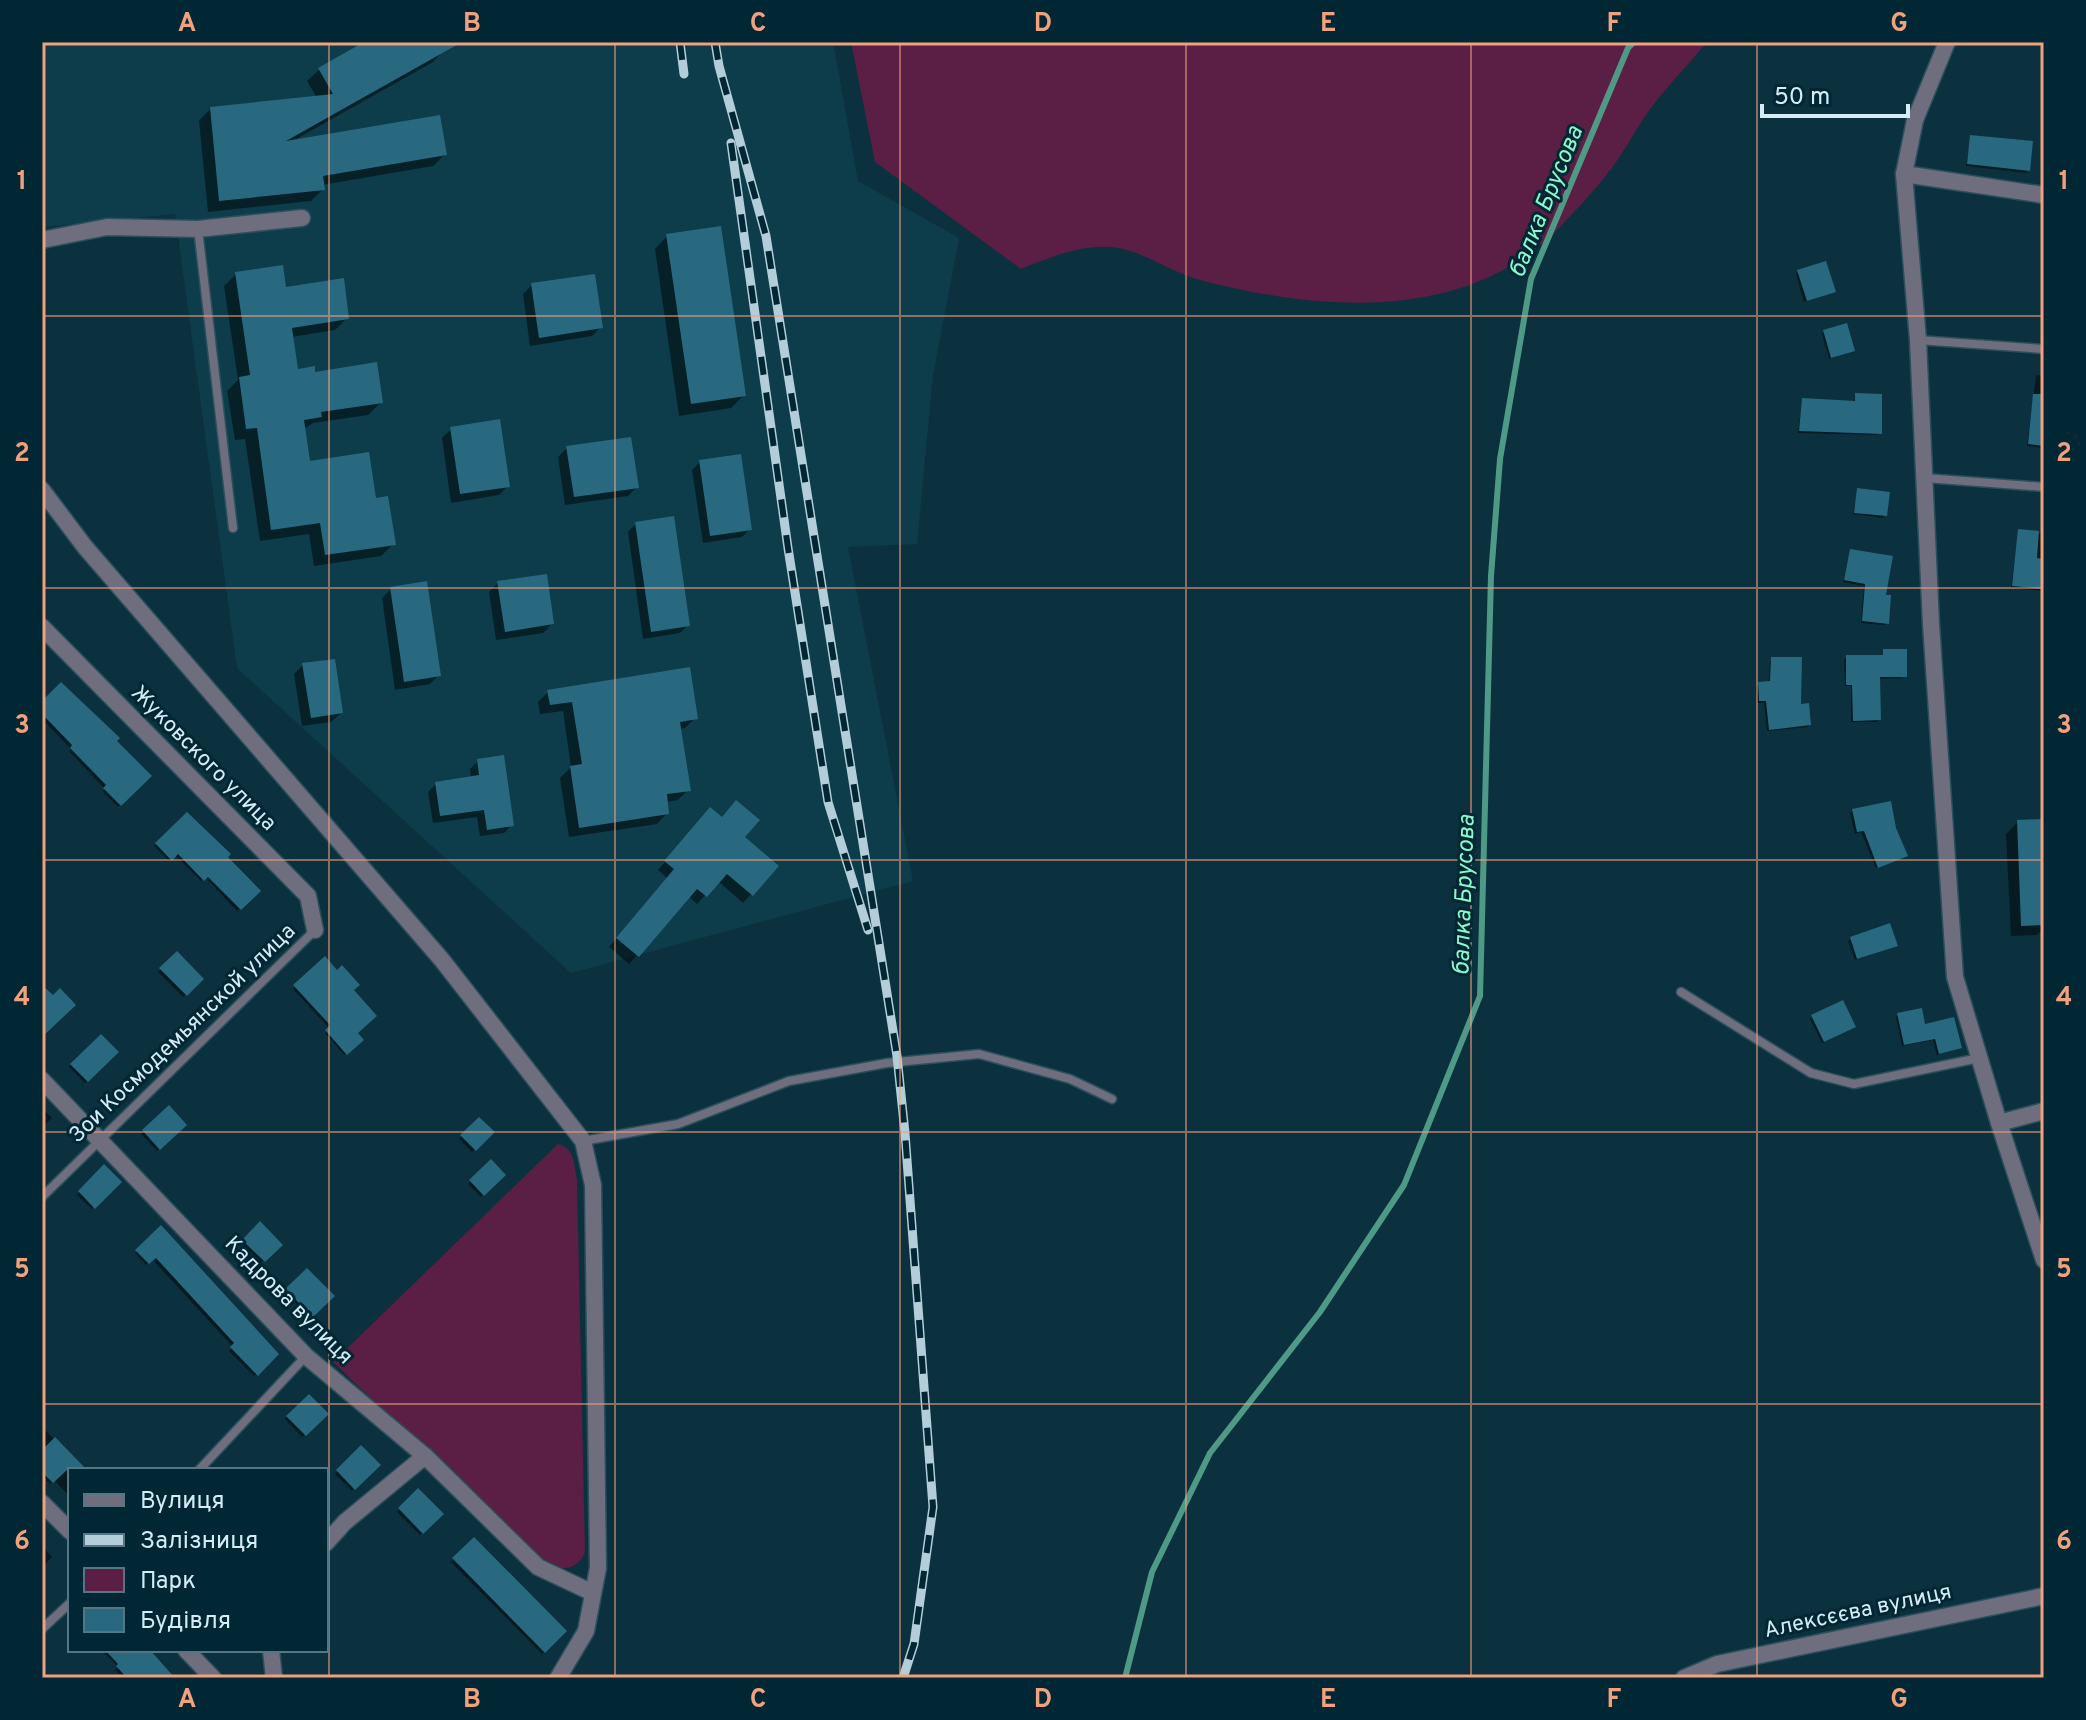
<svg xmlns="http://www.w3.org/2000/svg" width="2086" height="1720" font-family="Overpass,sans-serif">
  <rect width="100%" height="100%" fill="#0c313e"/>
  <polygon fill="#0d3d4b" points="42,42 833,42 858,181 959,238 933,375 917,544 848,547 913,881 571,973 237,668 175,214 42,227"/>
  <g fill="#5b1e45">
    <path d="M851 42H1707C1688 65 1666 87 1648 112 1634 132 1623 154 1608 173 1594 191 1576 210 1560 227 1466 324 1319 311 1200 280 1174 273 1152 257 1127 250 1093 240 1052 256 1021 269L875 162Z"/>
    <path d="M558 1144C575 1149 574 1164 577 1180L585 1552C575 1576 557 1568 538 1559L333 1362Z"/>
  </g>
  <g fill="#0007">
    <polygon points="368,42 440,42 444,50 433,62 291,142 445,154 433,166 322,185 323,189 311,201 208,212 199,121 210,109 317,98 307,81 319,70"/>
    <polygon points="1971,137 2028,170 2026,173 1966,166"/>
    <polygon points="667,236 744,395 731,408 679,416 655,249"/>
    <polygon points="1798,272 1834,291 1804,302 1796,274"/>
    <polygon points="236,274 284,289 347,318 335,330 291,337 296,371 314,374 380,403 368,415 313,423 304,429 308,463 374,500 393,544 381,556 314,566 309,534 260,541 245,439 235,440 227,391 238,380 224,286"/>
    <polygon points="532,285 601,327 592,336 530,346 523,294"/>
    <polygon points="1824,332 1853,351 1829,359 1822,334"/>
    <polygon points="2036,375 2044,376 2044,448 2027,446"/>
    <polygon points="1856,395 1880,433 1877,435 1798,433 1802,400 1853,403"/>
    <polygon points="451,429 508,486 499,495 451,503 442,438"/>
    <polygon points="567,448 637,487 628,496 565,505 558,457"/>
    <polygon points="700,462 750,529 742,537 703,543 692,470"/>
    <polygon points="1858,490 1885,515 1883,518 1853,514"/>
    <polygon points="636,523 688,625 680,633 643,639 628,532"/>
    <polygon points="2019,531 2044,534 2044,591 2011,588"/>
    <polygon points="1850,551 1884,597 1887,623 1885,625 1861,623 1864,586 1843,582"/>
    <polygon points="498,583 552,624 543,633 496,640 489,592"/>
    <polygon points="391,589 439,675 430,684 395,690 382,598"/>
    <polygon points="1884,651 1905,676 1902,678 1878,679 1879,720 1876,722 1851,722 1851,686 1845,686 1844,660 1847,657 1882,657"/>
    <polygon points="1772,659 1809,725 1807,727 1767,731 1764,703 1757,703 1756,686 1769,683 1770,661"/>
    <polygon points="303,665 341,713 331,722 302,726 294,674"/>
    <polygon points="548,692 695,718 685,728 679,729 688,790 678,800 666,802 667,813 657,824 569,837 560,778 571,767 563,711 540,714 538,702"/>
    <polygon points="42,704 114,741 149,776 118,807 103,792 105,789 69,751 71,749 42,719"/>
    <polygon points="478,761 512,825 504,833 480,836 477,817 433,823 428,792 436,784 471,778 470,769"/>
    <polygon points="1853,811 1903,858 1876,868 1861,832 1855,834 1850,813"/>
    <polygon points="187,814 258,891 237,911 205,877 201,881 175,855 169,861 154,846"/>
    <polygon points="702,818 721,819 776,866 743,903 718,881 697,904 688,896 629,964 609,947 667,878 658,870"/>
    <polygon points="2044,821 2044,928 2037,935 2011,936 2006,834 2018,822"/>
    <polygon points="1851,939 1893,947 1855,960 1848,941"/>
    <polygon points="177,954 201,979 183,997 158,972"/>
    <polygon points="325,959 351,990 355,1033 362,1040 344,1055 325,1033 330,1029 293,989"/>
    <polygon points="1898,1015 1924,1026 1960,1048 1937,1055 1933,1040 1902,1046 1896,1017"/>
    <polygon points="1813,1017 1851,1029 1822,1043 1810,1019"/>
    <polygon points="101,1037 116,1052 85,1083 69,1067"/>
    <polygon points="42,1108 52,1118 42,1127"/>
    <polygon points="169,1108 184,1125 157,1151 141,1134"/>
    <polygon points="479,1119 492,1132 472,1152 459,1139"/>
    <polygon points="491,1161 503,1175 481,1197 468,1184"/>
    <polygon points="104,1167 119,1182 92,1209 77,1195"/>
    <polygon points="260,1224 280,1244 261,1263 241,1243"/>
    <polygon points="161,1228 277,1354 254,1376 229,1351 233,1347 152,1259 146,1265 135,1253"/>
    <polygon points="307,1271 332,1296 310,1318 285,1293"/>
    <polygon points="309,1396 326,1414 302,1437 285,1419"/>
    <polygon points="42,1427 85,1470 70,1470 70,1497 54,1480 50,1484 42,1476"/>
    <polygon points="361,1448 378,1465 352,1491 335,1474"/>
    <polygon points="418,1490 441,1514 420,1535 397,1512"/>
    <polygon points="474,1539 564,1631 542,1654 451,1562"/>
    <polygon points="42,1546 52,1557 42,1567"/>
    <polygon points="101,1650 147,1650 173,1678 123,1678 115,1670 118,1667"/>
  </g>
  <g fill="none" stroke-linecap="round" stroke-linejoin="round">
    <polyline stroke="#4f9a87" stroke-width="6" points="1125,1678 1152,1572 1210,1453 1320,1312 1404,1185 1480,996 1491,576 1500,459 1531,279 1628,48 1634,42"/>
  </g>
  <g fill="#286980">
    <polygon points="364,42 462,42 286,141 440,115 447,155 323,176 325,190 219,201 210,107 333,94 318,68"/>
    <polygon points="1970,135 2033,141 2030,171 1967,164"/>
    <polygon points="721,226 746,396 691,404 666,234"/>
    <polygon points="1826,261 1836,292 1807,301 1797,270"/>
    <polygon points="283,265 286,287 344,278 349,319 292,328 298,369 315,366 315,372 377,362 383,403 321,412 322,417 304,420 310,461 369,452 376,498 388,496 396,545 325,555 320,523 271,530 257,428 246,429 239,377 250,375 235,272"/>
    <polygon points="595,274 603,328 539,338 531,283"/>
    <polygon points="1847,323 1855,351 1831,358 1823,330"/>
    <polygon points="1855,393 1882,394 1882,434 1799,431 1802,398 1855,401"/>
    <polygon points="2033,394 2044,394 2044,446 2028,444"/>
    <polygon points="500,419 510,487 460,494 450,427"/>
    <polygon points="631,437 639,488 574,497 566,446"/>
    <polygon points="741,454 752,530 710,536 699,460"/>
    <polygon points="1857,488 1890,492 1887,516 1854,513"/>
    <polygon points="674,516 690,626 651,632 635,522"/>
    <polygon points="2018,529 2039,531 2037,558 2044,559 2044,589 2012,586"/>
    <polygon points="1850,549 1893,556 1886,595 1891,595 1889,624 1862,621 1865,584 1844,580"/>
    <polygon points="547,574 554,624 505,632 497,581"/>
    <polygon points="427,581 441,676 404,682 390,587"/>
    <polygon points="1883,649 1907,649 1907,677 1880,677 1881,720 1853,721 1852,685 1846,685 1846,655 1883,655"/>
    <polygon points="1771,657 1802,657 1801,704 1809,703 1811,725 1769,730 1766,701 1759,701 1758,682 1770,681"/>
    <polygon points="335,659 343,713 311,718 302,663"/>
    <polygon points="690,667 698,719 680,722 691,791 667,794 669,814 579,828 570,766 582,764 572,702 550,705 547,690"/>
    <polygon points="61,682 120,738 117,741 152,776 121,806 103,788 106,785 70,748 72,745 42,714 42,701"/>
    <polygon points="504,755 514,826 487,830 484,810 440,816 435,782 479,775 477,759"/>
    <polygon points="736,800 760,820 745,837 779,866 753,896 727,874 707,897 697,889 639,957 616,938 674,869 664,861 710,807 722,817"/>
    <polygon points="1891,801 1896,828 1908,856 1878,868 1864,831 1857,832 1852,809"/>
    <polygon points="187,812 231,854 228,857 261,891 241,910 208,877 204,881 178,854 172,861 155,843"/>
    <polygon points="2044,819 2044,925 2021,926 2017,820"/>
    <polygon points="1890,923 1898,946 1857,959 1850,937"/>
    <polygon points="177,951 204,979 187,996 159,968"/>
    <polygon points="325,956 337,970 342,965 360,985 354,990 377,1016 358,1033 364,1040 347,1055 325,1030 330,1025 293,985"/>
    <polygon points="42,985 53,995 60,988 76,1005 42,1037"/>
    <polygon points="1843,1000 1856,1027 1824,1042 1811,1015"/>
    <polygon points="1922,1008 1925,1024 1954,1017 1962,1048 1939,1054 1935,1039 1904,1045 1897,1013"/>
    <polygon points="101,1034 119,1052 88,1082 70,1064"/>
    <polygon points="169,1105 187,1125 160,1150 142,1130"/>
    <polygon points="479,1117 495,1132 476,1151 460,1135"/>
    <polygon points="491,1159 506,1175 484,1196 469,1180"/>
    <polygon points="104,1164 122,1182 95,1209 78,1191"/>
    <polygon points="260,1221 283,1245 265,1262 242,1240"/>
    <polygon points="161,1225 279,1354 258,1376 230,1347 234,1343 156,1258 149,1264 135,1250"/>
    <polygon points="307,1268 335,1296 313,1317 285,1289"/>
    <polygon points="309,1394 329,1414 306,1436 286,1416"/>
    <polygon points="55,1437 87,1470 67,1470 53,1483 42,1472 42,1450"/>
    <polygon points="361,1445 381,1465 355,1490 336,1470"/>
    <polygon points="418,1488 444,1514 423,1534 398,1508"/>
    <polygon points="474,1537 567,1631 545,1653 452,1558"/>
    <polygon points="105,1650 150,1650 175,1678 127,1678 116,1666 118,1664"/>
  </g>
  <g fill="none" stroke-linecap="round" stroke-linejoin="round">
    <defs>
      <g id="service">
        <polyline points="198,229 233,528"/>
        <polyline points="1918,340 2044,349"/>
        <polyline points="1925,478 2044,487"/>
        <polyline points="1681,992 1811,1073 1854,1084 1979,1058"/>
        <polyline points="583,1141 678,1124 789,1081 887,1063 979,1054 1070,1079 1112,1099"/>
        <polyline points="42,1197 315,930"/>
        <polyline points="199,1470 306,1356"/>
        <polyline points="42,1629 70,1603"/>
      </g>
      <g id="minor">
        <polyline points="1947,42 1915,120 1904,174 1918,340 1931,624 1955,977 1999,1123 2044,1260"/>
        <polyline points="1904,174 2044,195"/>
        <polyline points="42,240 107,227 198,229 302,218"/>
        <polyline points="42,490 85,547 442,960 583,1141 593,1185 598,1568 586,1631 558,1678"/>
        <polyline points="42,627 308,896 315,930"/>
        <polyline points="42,1080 306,1356 425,1456 538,1567 593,1593"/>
        <polyline points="1999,1123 2044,1111"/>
        <polyline points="42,1503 70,1531"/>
        <polyline points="326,1543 345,1522 425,1456"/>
        <polyline points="186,1650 213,1678"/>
        <polyline points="271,1650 274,1678"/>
        <polyline points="1684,1678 1717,1664 2044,1596"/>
      </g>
    </defs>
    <use href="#service" stroke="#2c4f5b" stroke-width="11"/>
    <use href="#minor" stroke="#2c4f5b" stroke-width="19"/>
    <use href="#service" stroke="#6e6e7f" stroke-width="8"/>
    <use href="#minor" stroke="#6e6e7f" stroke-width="16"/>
    <defs>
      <g id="rail">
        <polyline points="680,42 684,74"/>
        <polyline points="715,42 719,66 766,236 897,1056 905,1133 933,1507 914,1644 903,1678"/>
        <polyline points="731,143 788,548 828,802 868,930"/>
      </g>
    </defs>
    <use href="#rail" stroke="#b3ced8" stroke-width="9"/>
    <use href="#rail" stroke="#012734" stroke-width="6" stroke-dasharray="18" stroke-linecap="butt"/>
  </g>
  <path fill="none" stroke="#f1a17d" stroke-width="2" stroke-opacity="0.55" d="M329 42V1678M615 42V1678M900 42V1678M1186 42V1678M1471 42V1678M1757 42V1678M42 316H2044M42 588H2044M42 860H2044M42 1132H2044M42 1404H2044"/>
  <g text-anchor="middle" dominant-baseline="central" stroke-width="6" stroke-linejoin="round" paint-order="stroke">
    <g font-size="22" fill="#d3ecf6" stroke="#012734">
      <text transform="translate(203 759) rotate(45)">Жуковского улица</text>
      <text transform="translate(183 1034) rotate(-44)">Зои Космодемьянской улица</text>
      <text transform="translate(288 1301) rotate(45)">Кадрова вулиця</text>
      <text transform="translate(1858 1612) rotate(-12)">Алексєєва вулиця</text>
    </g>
    <g font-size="24" font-style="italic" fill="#89facb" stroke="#012734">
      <text transform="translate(1547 202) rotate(-68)">балка Брусова</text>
      <text transform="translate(1465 895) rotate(-88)">балка Брусова</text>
    </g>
  </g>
  <rect width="2086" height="1720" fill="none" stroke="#012734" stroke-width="88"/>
  <rect x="68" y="1468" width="260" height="184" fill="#012734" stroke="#557682" stroke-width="2"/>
  <rect x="84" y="1494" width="40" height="12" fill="#6e6e7f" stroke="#557682" stroke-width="2"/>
  <text x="140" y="1508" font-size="24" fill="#d3ecf6">Вулиця</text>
  <rect x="84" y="1534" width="40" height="12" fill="#b3ced8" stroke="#557682" stroke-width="2"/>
  <text x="140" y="1548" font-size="24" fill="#d3ecf6">Залізниця</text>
  <rect x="84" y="1568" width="40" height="24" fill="#5b1e45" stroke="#557682" stroke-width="2"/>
  <text x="140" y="1588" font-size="24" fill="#d3ecf6">Парк</text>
  <rect x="84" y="1608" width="40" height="24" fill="#286980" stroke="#557682" stroke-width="2"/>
  <text x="140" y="1628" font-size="24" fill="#d3ecf6">Будівля</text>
  <path d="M1762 104v12h146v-12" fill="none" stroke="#d3ecf6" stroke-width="4"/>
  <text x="1774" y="104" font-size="24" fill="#d3ecf6" stroke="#012734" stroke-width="6" paint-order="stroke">50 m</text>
  <rect x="44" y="44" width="1998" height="1632" fill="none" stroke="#f1a17d" stroke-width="3"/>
  <g font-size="26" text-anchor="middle" font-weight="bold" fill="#f1a17d">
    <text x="187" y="31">A</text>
    <text x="472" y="31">B</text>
    <text x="758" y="31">C</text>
    <text x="1043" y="31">D</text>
    <text x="1328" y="31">E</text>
    <text x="1614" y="31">F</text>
    <text x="1899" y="31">G</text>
    <text x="22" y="189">1</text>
    <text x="2064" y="189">1</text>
    <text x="22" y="461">2</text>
    <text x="2064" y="461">2</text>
    <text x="22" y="733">3</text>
    <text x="2064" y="733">3</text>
    <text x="22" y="1005">4</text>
    <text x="2064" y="1005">4</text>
    <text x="22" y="1277">5</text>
    <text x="2064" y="1277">5</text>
    <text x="22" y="1549">6</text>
    <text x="2064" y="1549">6</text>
    <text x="187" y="1707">A</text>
    <text x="472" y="1707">B</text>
    <text x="758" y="1707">C</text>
    <text x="1043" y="1707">D</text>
    <text x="1328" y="1707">E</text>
    <text x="1614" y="1707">F</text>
    <text x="1899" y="1707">G</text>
  </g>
</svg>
